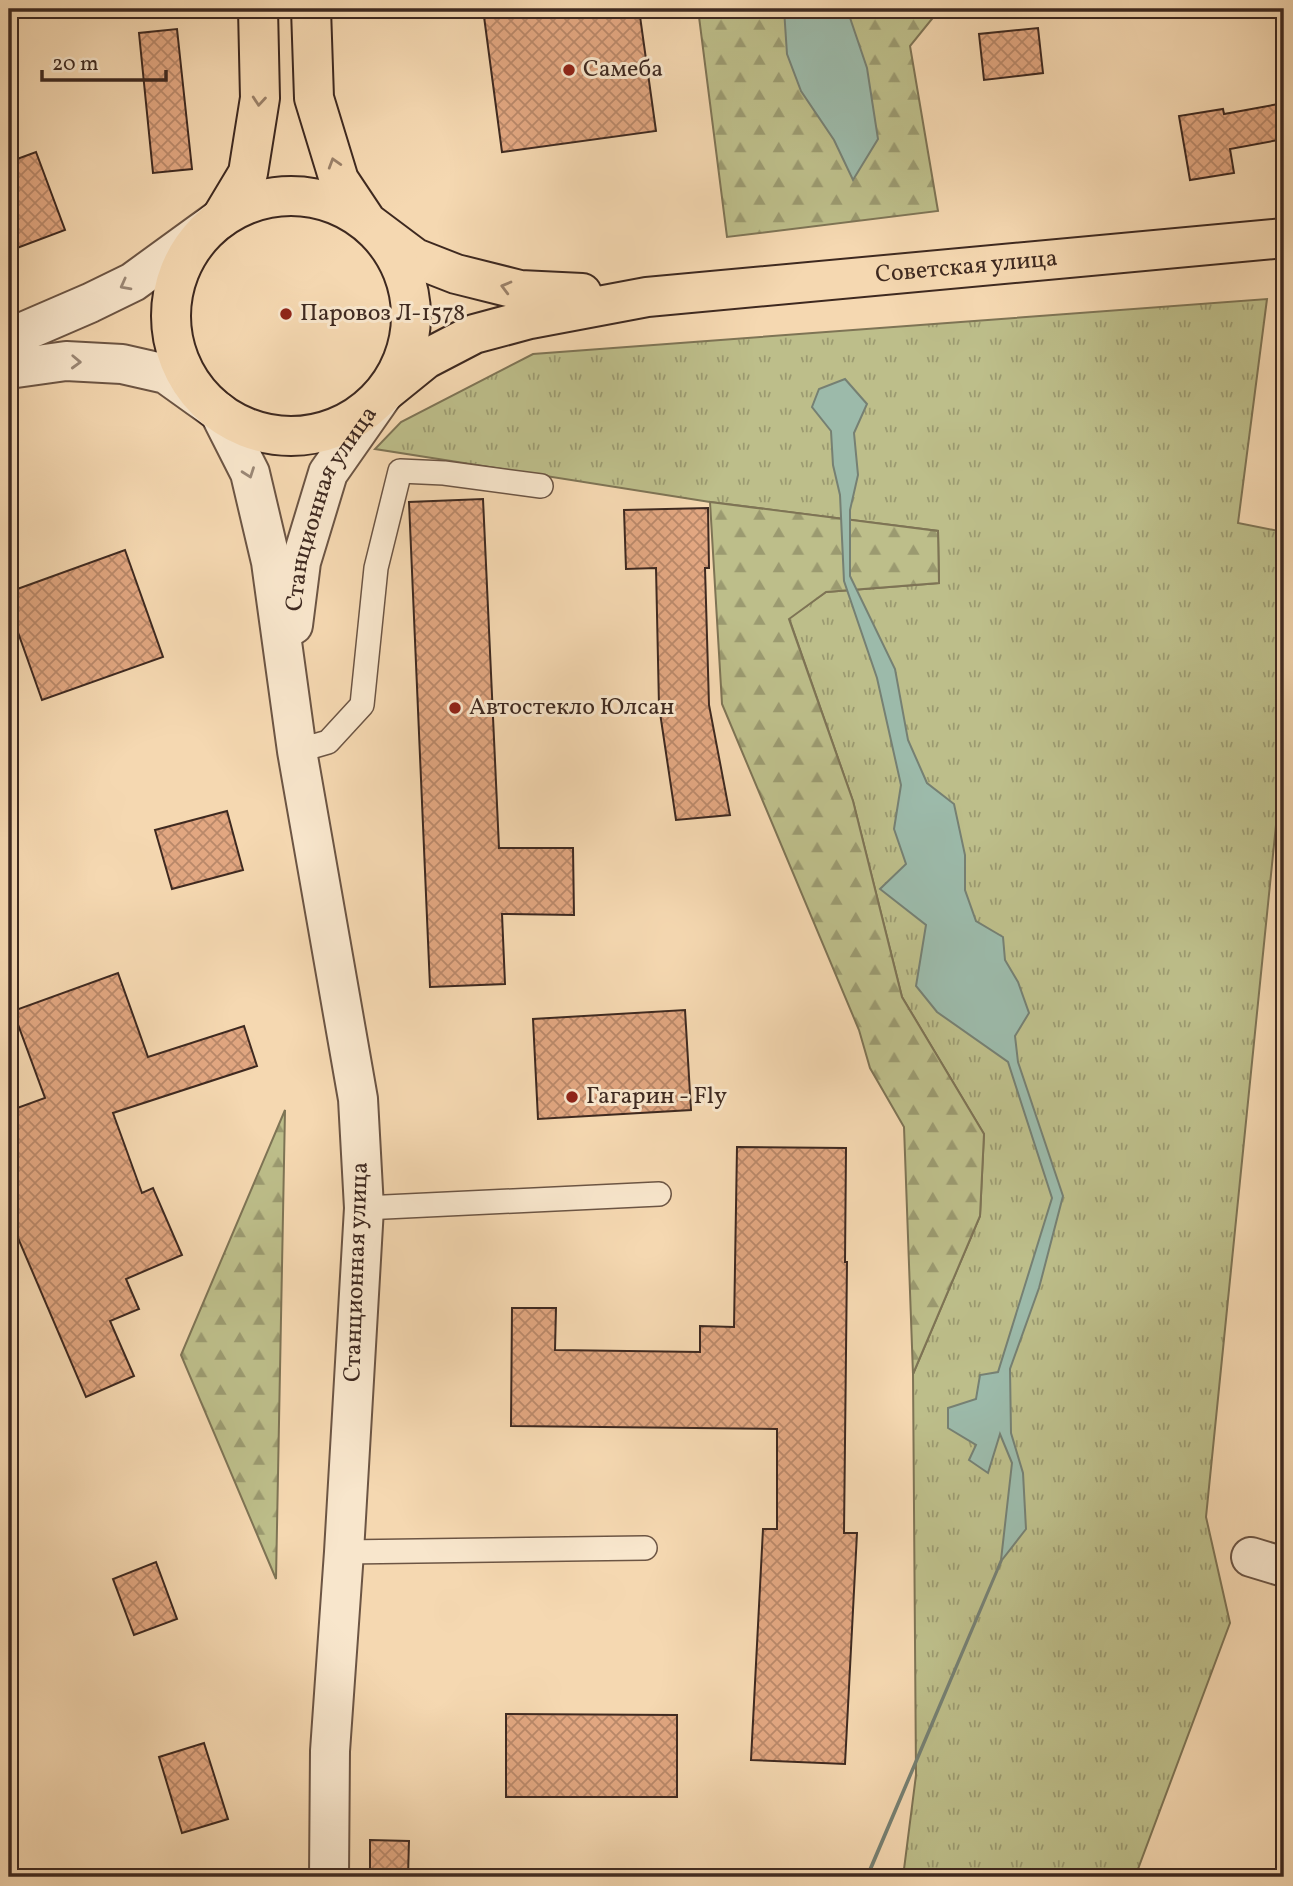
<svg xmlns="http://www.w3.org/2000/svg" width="1293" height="1886" font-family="Vollkorn,serif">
  <defs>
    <pattern id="grass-tufts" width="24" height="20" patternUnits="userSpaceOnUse" patternTransform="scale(1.75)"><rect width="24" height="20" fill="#bdbe8a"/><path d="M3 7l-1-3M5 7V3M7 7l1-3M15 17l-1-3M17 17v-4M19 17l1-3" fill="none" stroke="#9b9a70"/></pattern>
    <pattern id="forest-firs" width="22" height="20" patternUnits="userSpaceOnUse" patternTransform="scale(1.75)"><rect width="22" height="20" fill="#bdbe8a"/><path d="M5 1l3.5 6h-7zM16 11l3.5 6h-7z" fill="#9b9a70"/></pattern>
    <pattern id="building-cross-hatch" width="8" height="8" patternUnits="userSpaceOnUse" patternTransform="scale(1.75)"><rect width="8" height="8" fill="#e2a781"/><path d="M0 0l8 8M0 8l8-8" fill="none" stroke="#b98869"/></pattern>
  </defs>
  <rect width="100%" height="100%" fill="#f5d8b1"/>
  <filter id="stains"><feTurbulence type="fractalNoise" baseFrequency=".00286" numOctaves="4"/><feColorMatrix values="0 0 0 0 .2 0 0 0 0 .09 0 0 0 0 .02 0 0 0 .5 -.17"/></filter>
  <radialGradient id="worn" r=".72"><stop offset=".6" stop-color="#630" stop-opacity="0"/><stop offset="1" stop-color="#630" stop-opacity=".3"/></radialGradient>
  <polygon fill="url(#grass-tufts)" stroke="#7e7455" stroke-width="2" points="1267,299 1238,523 1284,532 1284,746 1206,1517 1230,1623 1135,1877 903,1877 916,1775 913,1374 980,1216 984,1134 902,997 853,801 789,618 826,592 939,583 938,531 710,502 375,449 401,422 533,354"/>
  <g fill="url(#forest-firs)" stroke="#7e7455" stroke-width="2">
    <polygon points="698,9 940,9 910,46 938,211 727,237"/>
    <polygon points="710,502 938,531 939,583 826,592 789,619 853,801 902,997 984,1134 980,1216 913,1374 904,1127 870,1068 859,1030 722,704"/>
    <polygon points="285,1110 276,1579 181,1355"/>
  </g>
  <g fill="#9cbaaa" stroke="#768073" stroke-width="2">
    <polygon points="784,9 847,9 867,68 878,139 853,180 834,140 801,91 787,54"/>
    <polygon points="845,379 867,404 854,433 858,475 850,510 850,576 895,669 908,740 927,783 954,804 965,855 965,890 976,921 1003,937 1005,960 1018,982 1029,1013 1015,1036 1018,1062 1063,1196 1039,1288 1010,1369 1011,1433 1023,1473 1026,1529 1002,1560 868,1877 866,1877 1001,1560 1012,1463 1000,1434 988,1473 969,1460 976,1445 948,1428 948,1408 976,1399 980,1375 998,1372 1052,1198 1008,1062 937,1012 916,986 926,925 880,889 906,864 894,829 901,785 877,678 844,581 840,495 833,465 831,431 812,407 819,389"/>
  </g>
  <g fill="url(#building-cross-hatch)" stroke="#3e2920" stroke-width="2">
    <polygon points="483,9 639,9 656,131 502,152"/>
    <polygon points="1038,28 1043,73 984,80 979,34"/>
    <polygon points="177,29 192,169 153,173 139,33"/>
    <polygon points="1284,103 1284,139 1230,149 1234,173 1190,180 1179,116 1223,109 1224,114"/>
    <polygon points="36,152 65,230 9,251 9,162"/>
    <polygon points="483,499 499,848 573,848 574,915 502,914 505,984 430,987 409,502"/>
    <polygon points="708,508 709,568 705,568 709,705 730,815 676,820 659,706 656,568 626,569 624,510"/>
    <polygon points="125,550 163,657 42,700 9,607 9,592"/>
    <polygon points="227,811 243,870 172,889 155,830"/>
    <polygon points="118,973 148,1057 244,1026 257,1066 113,1113 142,1193 153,1188 182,1255 126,1279 139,1309 110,1321 134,1376 86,1397 9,1217 9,1111 45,1098 13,1011"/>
    <polygon points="685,1010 691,1110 538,1119 533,1019"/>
    <polygon points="737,1147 846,1148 845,1262 847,1262 844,1533 857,1533 845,1764 751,1760 763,1529 777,1529 777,1429 511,1426 512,1308 556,1308 555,1350 700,1352 700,1326 734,1327"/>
    <polygon points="156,1562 177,1619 134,1635 113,1579"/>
    <polygon points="506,1714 677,1715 677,1797 506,1797"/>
    <polygon points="204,1743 228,1819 182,1833 159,1757"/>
    <polygon points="370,1840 409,1841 408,1877 370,1877"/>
  </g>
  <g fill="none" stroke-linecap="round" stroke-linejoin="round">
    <defs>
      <g id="service">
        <polyline points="297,751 328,742 362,705 376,568 400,471 444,473 541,486"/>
        <polyline points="364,1208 659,1194"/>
        <polyline points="344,1552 645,1548"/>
      </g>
      <polyline id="minor" points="1251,1557 1284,1567"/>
      <g id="tertiary">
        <polyline points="9,338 90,303 133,282 221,218"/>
        <polyline points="9,369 66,361 122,364 166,374 219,412 250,473 271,562 297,751 358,1099 364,1208 344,1552 330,1751 329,1877"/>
        <path id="s1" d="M293 625 301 562 328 473 384 393"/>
      </g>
      <g id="primary">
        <polyline points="311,9 314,98 339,180 367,222 415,258 456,274 520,290 582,293"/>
        <circle cx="291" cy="316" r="120"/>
        <polyline points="221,218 248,173 260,98 258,9"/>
        <path id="s2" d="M384 393 426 359 474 334 530 319 647 297 1284 238"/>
      </g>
    </defs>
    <use href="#service" stroke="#6c5544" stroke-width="26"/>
    <use href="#minor" stroke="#6c5544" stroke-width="42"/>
    <use href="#tertiary" stroke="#6c5544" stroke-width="42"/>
    <use href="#primary" stroke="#3e2920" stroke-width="42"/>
    <use href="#service" stroke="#f8e6cc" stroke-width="23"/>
    <use href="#minor" stroke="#f8e6cc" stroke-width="38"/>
    <use href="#tertiary" stroke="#f8e6cc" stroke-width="38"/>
    <use href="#primary" stroke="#f5d8b1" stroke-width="38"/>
  </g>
  <defs><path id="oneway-chevron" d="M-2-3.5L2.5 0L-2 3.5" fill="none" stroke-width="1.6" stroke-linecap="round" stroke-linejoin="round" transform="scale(1.75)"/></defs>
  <g stroke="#9a8068">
    <use href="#oneway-chevron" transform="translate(259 101) rotate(95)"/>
    <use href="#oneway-chevron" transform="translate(334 163) rotate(-107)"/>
    <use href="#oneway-chevron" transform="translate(506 287) rotate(-165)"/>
  </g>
  <g stroke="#9b8876">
    <use href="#oneway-chevron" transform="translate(125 285) rotate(152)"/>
    <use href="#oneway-chevron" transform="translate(76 362) rotate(2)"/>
    <use href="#oneway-chevron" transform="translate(249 473) rotate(70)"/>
  </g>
  <g fill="#8f2418" stroke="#f8e6cc" stroke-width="2.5">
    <circle cx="569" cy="70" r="7"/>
    <circle cx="286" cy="314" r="7"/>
    <circle cx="455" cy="708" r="7"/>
    <circle cx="572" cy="1097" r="7"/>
  </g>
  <g text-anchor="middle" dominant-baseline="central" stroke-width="6" stroke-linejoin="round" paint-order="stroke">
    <g font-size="24" fill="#3e2920" stroke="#f8e6cc" text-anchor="start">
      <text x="583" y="70">Самеба</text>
      <text x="300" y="314">Паровоз Л-1578</text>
      <text x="469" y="708">Автостекло Юлсан</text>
      <text x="586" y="1097">Гагарин - Fly</text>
    </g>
    <g font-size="24" fill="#3e2920" stroke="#f8e6cc">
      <text stroke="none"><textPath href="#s2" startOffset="606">Советская улица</textPath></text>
      <text stroke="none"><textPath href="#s1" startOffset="124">Станционная улица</textPath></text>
      <text transform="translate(357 1272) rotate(-88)">Станционная улица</text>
    </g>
  </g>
  <rect width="1293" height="1886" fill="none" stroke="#f5d8b1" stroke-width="35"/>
  <rect x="10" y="10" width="1272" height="1865" fill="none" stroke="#3e2920" stroke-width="3.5"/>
  <rect x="18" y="18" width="1258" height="1851" fill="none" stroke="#3e2920" stroke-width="2"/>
  <path d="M42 70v10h124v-10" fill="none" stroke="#3e2920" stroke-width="3.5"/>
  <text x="52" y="70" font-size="21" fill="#3e2920" stroke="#f8e6cc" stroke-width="5" paint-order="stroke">20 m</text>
  <rect width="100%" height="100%" filter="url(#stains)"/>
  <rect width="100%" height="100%" fill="url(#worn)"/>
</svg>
